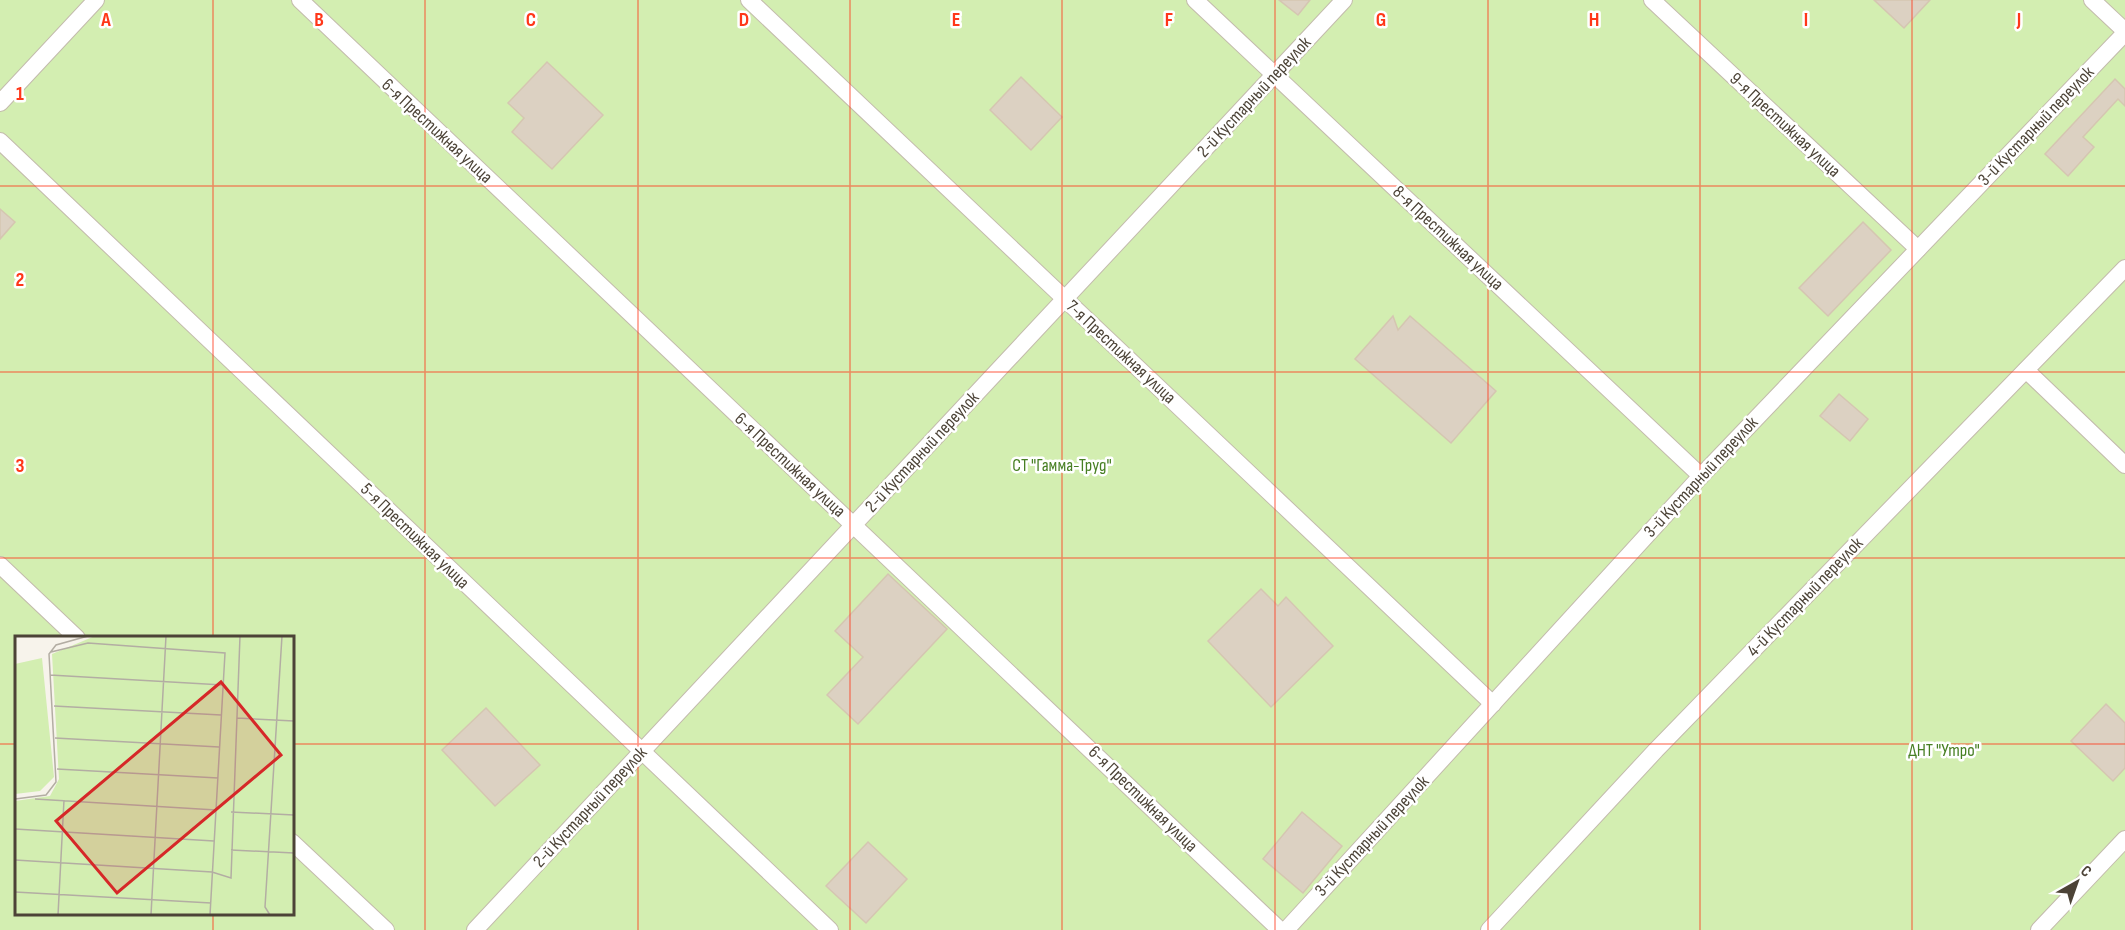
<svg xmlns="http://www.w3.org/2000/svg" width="2125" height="930" font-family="'Sofia Sans Condensed',sans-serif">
  <rect width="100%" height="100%" fill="#f7f3eb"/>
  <path fill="#d3eeb1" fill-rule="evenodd" d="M0 0H2125V930H0ZM16 638H292V914H16Z"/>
  <g fill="#dcd1c2" stroke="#d5c6b1" stroke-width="1.5">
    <polygon points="1279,0 1310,0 1298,15"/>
    <polygon points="1874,0 1930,0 1904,28"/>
    <polygon points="547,62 603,115 552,169 512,132 524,118 508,103"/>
    <polygon points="1021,77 1062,117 1031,150 990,110"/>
    <polygon points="2115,79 2125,89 2125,106 2118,99 2083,137 2094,147 2068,176 2045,154"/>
    <polygon points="0,209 15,222 0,239"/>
    <polygon points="1863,222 1891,250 1828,316 1799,288"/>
    <polygon points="1393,316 1398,330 1410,316 1496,391 1451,443 1355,359"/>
    <polygon points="1839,394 1868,419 1850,441 1820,416"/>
    <polygon points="888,574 947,629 858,724 827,695 863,657 835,631"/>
    <polygon points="1261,589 1278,606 1286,597 1333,646 1271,707 1208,641"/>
    <polygon points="2106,704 2125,723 2125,768 2113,781 2071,741"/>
    <polygon points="486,708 540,765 495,806 442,750"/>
    <polygon points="1302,812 1342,846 1303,893 1263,859"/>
    <polygon points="868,842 907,879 866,923 826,886"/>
  </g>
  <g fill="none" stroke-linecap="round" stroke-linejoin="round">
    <defs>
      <g id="service">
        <polyline points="300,0 1280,930"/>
        <polyline points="749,0 1493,704"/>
        <polyline points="1195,0 1701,476"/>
        <polyline points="1652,0 1918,249"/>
        <polyline points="2092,0 2125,31"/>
        <polyline points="0,103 96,0"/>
        <polyline points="0,141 830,930"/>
        <polyline points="2026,370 2125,465"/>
        <polyline points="0,565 77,638"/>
        <polyline points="292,842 386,930"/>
        <polyline points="475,930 1344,0"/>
        <polyline points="1286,930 1701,476 2125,33"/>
        <polyline points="1489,930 1656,750 2125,268"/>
        <polyline points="2039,930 2125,839"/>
      </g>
    </defs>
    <use href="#service" stroke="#c3bbac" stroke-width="18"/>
    <use href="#service" stroke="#fff" stroke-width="16"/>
  </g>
  <path fill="none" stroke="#ff3719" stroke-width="1.5" stroke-opacity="0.55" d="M213 0V638M425 0V930M638 0V930M850 0V930M1062 0V930M1275 0V930M1488 0V930M1700 0V930M1912 0V930M0 186H2125M0 372H2125M0 558H2125M0 744H16M292 744H2125M213 914V930"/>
  <g text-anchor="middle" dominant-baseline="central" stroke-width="5" stroke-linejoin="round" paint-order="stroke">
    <g font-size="18" fill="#4c4337" stroke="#fff">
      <text transform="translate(1254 97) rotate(-47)">2-й Кустарный переулок</text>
      <text transform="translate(1785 125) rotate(43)">9-я Престижная улица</text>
      <text transform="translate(2036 126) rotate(-46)">3-й Кустарный переулок</text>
      <text transform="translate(437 131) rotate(43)">6-я Престижная улица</text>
      <text transform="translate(1448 238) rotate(43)">8-я Престижная улица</text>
      <text transform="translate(1121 352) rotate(43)">7-я Престижная улица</text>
      <text transform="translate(922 452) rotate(-47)">2-й Кустарный переулок</text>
      <text transform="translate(790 465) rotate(43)">6-я Престижная улица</text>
      <text transform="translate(1701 477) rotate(-47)">3-й Кустарный переулок</text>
      <text transform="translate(415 536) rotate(44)">5-я Престижная улица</text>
      <text transform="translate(1805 597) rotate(-46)">4-й Кустарный переулок</text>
      <text transform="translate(1143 799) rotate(44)">6-я Престижная улица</text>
      <text transform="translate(590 807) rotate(-47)">2-й Кустарный переулок</text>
      <text transform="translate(1372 836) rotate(-47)">3-й Кустарный переулок</text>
    </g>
    <g font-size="18" fill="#477f23" stroke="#fff">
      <text x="1062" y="465">СТ "Гамма-Труд"</text>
      <text x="1944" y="750">ДНТ "Утро"</text>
    </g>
  </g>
  <g transform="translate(15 636)">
    <rect width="279" height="279" fill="#f7f3eb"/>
    <path d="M80 0H279V279H0V165L35 160 44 143 37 18ZM27 22 39 141 25 155 0 158V28Z" fill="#d3eeb1"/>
    <path fill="none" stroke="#b3ada3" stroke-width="1.5" d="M36 16 73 7 210 17 195 279M35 39 208 49M39 70 206 79M222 82 279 85M40 102 204 111M42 133 203 142M0 163 31 159 41 146 34 18 41 9 73 0M20 163 201 174M216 176 279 179M0 193 199 205M216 214 279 217M0 224 197 236 216 242 225 0M0 256 196 267M43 279 49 164M136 279 151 0M255 279 250 271 267 0"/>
    <path fill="#d62828" fill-opacity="0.15" stroke="#d62828" stroke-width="3" d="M206 46 266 119 102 257 41 185Z"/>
    <rect width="279" height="279" fill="none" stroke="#4c4337" stroke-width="3"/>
  </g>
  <g font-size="20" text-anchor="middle" font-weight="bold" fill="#ff3719" stroke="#fff" stroke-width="5" stroke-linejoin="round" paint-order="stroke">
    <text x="106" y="26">A</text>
    <text x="319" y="26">B</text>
    <text x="531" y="26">C</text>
    <text x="744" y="26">D</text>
    <text x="956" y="26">E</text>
    <text x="1169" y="26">F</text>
    <text x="1381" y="26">G</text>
    <text x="1594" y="26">H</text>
    <text x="1806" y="26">I</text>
    <text x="2019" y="26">J</text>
    <text x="20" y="100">1</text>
    <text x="20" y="286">2</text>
    <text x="20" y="472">3</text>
  </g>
  <g transform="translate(2077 882) rotate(40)" stroke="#ffffff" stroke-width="4.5" paint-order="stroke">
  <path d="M0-4.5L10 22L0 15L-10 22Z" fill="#4c4337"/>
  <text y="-9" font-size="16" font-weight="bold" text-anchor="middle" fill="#4c4337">С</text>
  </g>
</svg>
